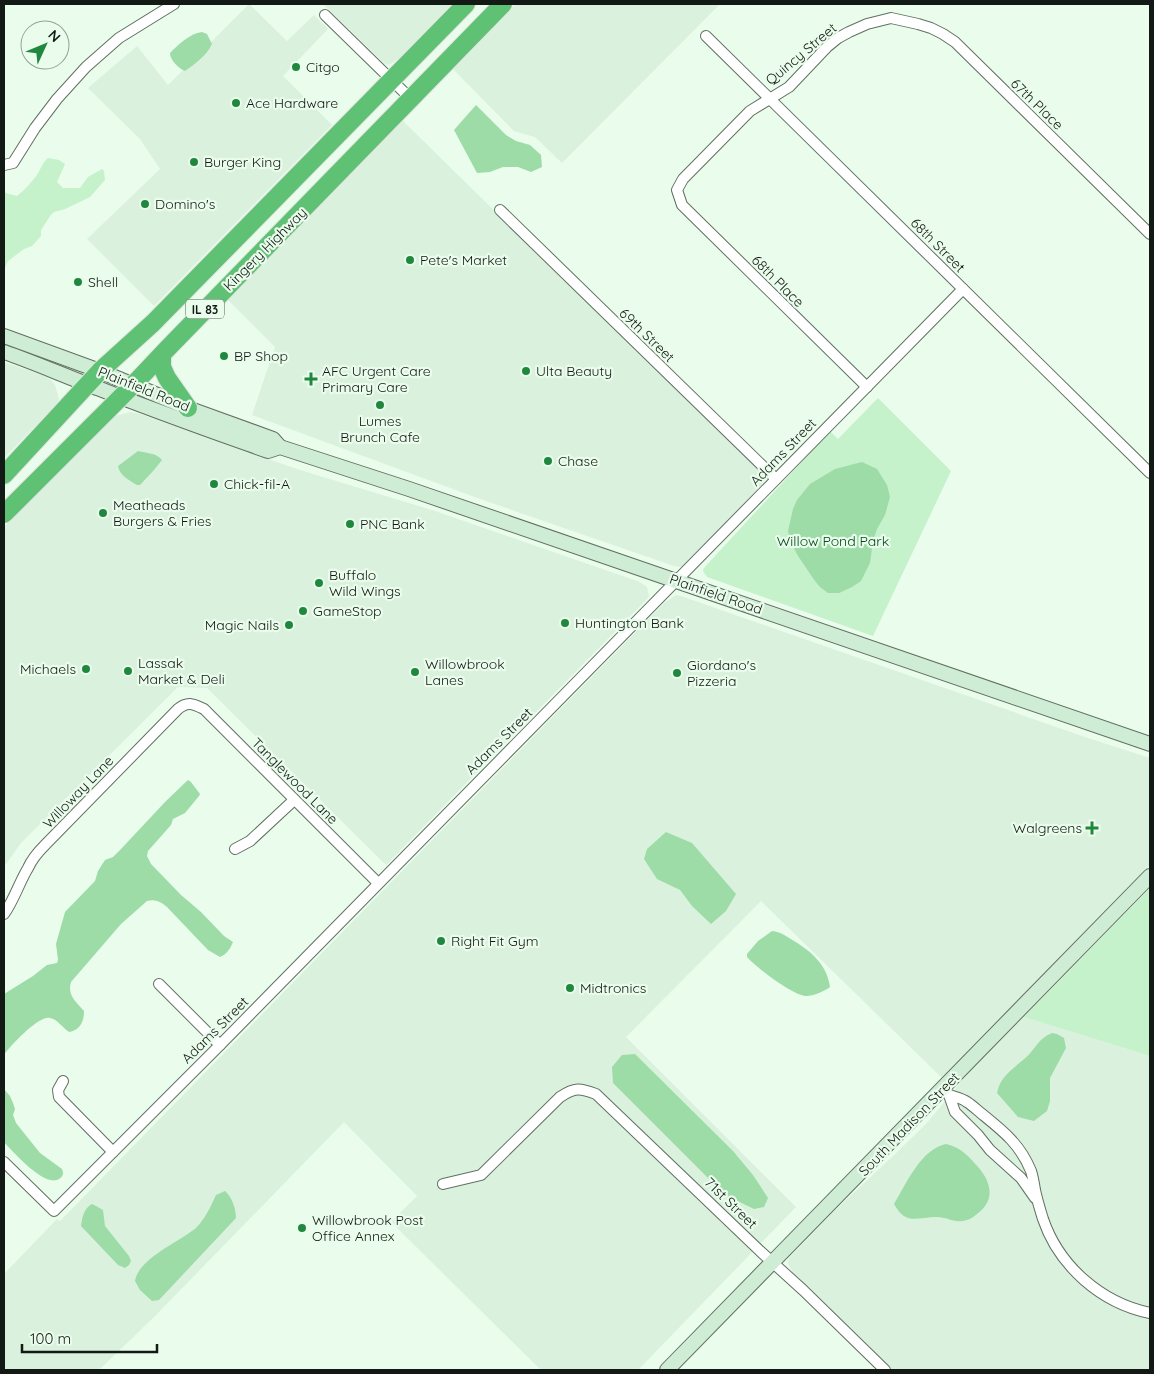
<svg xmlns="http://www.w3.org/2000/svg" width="1154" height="1374" font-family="Quicksand,sans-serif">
  <rect width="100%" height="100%" fill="#eafcec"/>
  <g fill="#daf2dd">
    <polygon points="249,4 287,41 314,15 328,29 283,76 332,125 154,306 87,239 160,169 140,139 88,88 137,46 168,85"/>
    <polygon points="323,4 452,4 399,58 389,65 385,64"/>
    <polygon points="516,4 720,4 562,163 535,137 514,131 452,68"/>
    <polygon points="402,120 761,472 764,479 762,485 685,565 681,567 674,566 480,499 252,415 275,347 226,298"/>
    <polygon points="4,362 45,376 51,380 55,385 59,399 58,403 4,458"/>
    <polygon points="130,412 140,414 300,470 435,511 640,582 647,587 649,596 647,599 386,865 207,688 178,687 21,843 4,867 4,527 115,416"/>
    <polygon points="676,595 681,596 1085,737 1150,758 1150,865 942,1078 761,901 626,1037 796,1207 638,1370 541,1370 391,1222 417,1196 344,1122 155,1316 99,1370 4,1370 4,1274 57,1219 60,1221 664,603"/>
    <polygon points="1024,1017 1150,1056 1150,1370 892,1370 794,1274 790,1268 788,1263 789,1258 834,1211 891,1158 926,1124 971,1070"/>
  </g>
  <g fill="#c5f1cb">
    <path d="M48 158 59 160 65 164 57 182 63 188H80L88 177 102 169 104 171 105 180 90 197 65 209 54 212 50 216 41 230V236L32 246 24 249 8 261 4 270V192L9 194 17 196C25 190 31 183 37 175 41 169 42 163 48 158Z"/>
    <polygon points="878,398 951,471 873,636 707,577 703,571 704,568 830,431 838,439"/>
    <polygon points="1150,888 1150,1056 1024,1017"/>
  </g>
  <g fill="#9ddca6">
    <path d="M202 32 207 34 212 44C207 55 195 64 185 71 178 68 170 60 170 53 179 44 189 34 202 32Z"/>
    <polygon points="476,105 506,135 516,141 530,145 541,155 542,167 531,172 518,167 503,167 490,172 477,173 454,130"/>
    <path d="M138 451C146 453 157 453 162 460L154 470 140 485H137C130 481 119 475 118 466Z"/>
    <polygon points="862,462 877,469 887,485 890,497 885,515 877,529 873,541 870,563 861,581 852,587 839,593 828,593 820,587 815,581 798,556 790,541 788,531 793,509 797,500 810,484 835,469"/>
    <path d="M188 780 191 782 200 794 199 796 185 813 173 819 171 825 148 851 147 856 151 864 181 895 201 912 224 936 233 942C230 949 227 954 220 957L208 950 167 907C160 901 155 899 147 901L121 924 71 982C67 996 76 1001 84 1011 84 1022 80 1030 69 1032 63 1028 57 1019 50 1018 39 1015 10 1046 4 1055V994L33 976 47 965 57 963 58 960 56 944 65 912 95 881 98 871 105 860 113 857 121 849 166 801Z"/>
    <polygon points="666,832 692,843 736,894 726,911 711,924 692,906 680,890 657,879 644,859 647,849"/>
    <path d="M772 931C781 932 786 936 794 941 812 952 827 965 830 987 825 991 811 997 805 996 790 993 757 968 747 957V954L758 941Z"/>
    <path d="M1052 1033 1057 1034 1064 1038 1066 1048 1050 1078V1101L1047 1111 1034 1121 1018 1117 997 1093C998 1089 999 1085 1001 1082 1006 1073 1016 1066 1023 1060 1035 1051 1037 1039 1052 1033Z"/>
    <polygon points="635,1054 733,1151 753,1175 768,1198 764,1207 754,1209 725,1195 613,1083 612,1067 622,1055"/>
    <path d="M4 1089 10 1096 13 1103 15 1109 13 1115 16 1123 40 1153 62 1169C64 1174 63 1176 59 1179 45 1188 13 1152 4 1142Z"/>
    <path d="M946 1144C961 1147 969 1157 979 1168 992 1184 995 1201 977 1214 974 1216 971 1219 967 1220 954 1224 948 1217 937 1217 917 1217 906 1226 894 1204 906 1184 921 1149 946 1144Z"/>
    <path d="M225 1191C232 1197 236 1209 236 1218L159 1300 152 1301 140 1290 135 1281C138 1259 179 1242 196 1228 205 1219 211 1206 216 1195Z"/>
    <path d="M92 1204 96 1206 103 1210 105 1226 129 1256 131 1261 129 1265 125 1268 118 1265 81 1226C82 1218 84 1208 92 1204Z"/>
  </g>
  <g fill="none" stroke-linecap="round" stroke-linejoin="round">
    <defs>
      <g id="street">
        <polyline points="325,15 410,98"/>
        <polyline points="706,36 1150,473"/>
        <polyline points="4,165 13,163 35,128 57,99 86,67 119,38 174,4"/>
        <polyline points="500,210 776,479"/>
        <polyline points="867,387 682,205 677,190 683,179 750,111 789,87 827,47 838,38 849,32 867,24 891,18 918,24 931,28 943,34 955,42 1150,234"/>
        <polyline points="235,849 250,841 294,800"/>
        <path d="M4 914C14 900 19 883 28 868 32 859 38 852 45 845L178 709C188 701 193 704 204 709L378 883"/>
        <polyline points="159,984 220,1045"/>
        <polyline points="63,1081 58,1090 59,1097 113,1152"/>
        <path d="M949 1095C955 1097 962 1098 967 1102 972 1105 977 1110 982 1114 1003 1131 1020 1144 1031 1171 1033 1177 1034 1184 1035 1190 1037 1200 1040 1209 1043 1219 1059 1266 1101 1303 1150 1313"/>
        <polyline points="949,1095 955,1112 978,1135 990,1150 1021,1178 1035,1198"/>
        <polyline points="4,1162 54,1211 220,1045 963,289"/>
        <path d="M443 1184 481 1175 560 1097C575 1087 580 1088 596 1094L760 1251 803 1290 885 1370"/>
      </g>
      <g id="secondary">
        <polyline points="4,336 100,371 193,410 273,439 280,447"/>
        <path d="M4 352C36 363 67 377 100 389 155 411 212 431 268 451L280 447 409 489 1150 744"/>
        <polyline points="667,1370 1150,876"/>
      </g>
      <g id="highway">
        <polyline points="162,355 162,367 167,378 188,408"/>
        <polyline points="4,475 100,371 153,323 466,4"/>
        <polyline points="4,514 133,385 167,349 503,4"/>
      </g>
    </defs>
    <use href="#street" stroke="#617062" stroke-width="12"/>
    <use href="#secondary" stroke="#617062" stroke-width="16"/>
    <use href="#highway" stroke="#e3e3e3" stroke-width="20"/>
    <use href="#street" stroke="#fff" stroke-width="10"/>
    <use href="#secondary" stroke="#cfecd5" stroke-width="14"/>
    <use href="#highway" stroke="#5fc173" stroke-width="18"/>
  </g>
  <g fill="#20883e" stroke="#eafcec" stroke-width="2">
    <circle cx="296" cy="67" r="5"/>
    <circle cx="236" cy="103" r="5"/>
    <circle cx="194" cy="162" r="5"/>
    <circle cx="145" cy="204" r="5"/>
    <circle cx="410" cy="260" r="5"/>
    <circle cx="78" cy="282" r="5"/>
    <circle cx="224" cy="356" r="5"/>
    <circle cx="526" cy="371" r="5"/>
    <path d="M308.5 371.5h5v5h5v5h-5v5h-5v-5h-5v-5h5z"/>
    <circle cx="380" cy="405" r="5"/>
    <circle cx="548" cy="461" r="5"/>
    <circle cx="214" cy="484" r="5"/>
    <circle cx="103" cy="513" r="5"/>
    <circle cx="350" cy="524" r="5"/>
    <circle cx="319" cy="583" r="5"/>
    <circle cx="303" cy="611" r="5"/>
    <circle cx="565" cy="623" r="5"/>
    <circle cx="289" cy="625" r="5"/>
    <circle cx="86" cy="669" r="5"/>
    <circle cx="128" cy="671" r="5"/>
    <circle cx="415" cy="672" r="5"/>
    <circle cx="677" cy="673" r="5"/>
    <path d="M1089.5 820.5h5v5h5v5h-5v5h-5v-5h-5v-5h5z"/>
    <circle cx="441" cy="941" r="5"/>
    <circle cx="570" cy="988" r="5"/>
    <circle cx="302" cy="1228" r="5"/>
  </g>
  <g text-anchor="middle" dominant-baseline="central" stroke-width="4.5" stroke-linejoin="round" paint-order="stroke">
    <rect fill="#eafcec" stroke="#545d55" stroke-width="1" x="186" y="299.5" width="38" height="19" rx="4"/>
    <g font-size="12" font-weight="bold" fill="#131914">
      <text x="205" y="309">IL 83</text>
    </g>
    <g font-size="14" fill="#131914" stroke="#eafcec">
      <text transform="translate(801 54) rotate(-40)">Quincy Street</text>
      <text transform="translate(1037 104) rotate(44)">67th Place</text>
      <text transform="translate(938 245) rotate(45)">68th Street</text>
      <text transform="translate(265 249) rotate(-45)">Kingery Highway</text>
      <text transform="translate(778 281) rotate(45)">68th Place</text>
      <text transform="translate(647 335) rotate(44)">69th Street</text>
      <text transform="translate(144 389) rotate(22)">Plainfield Road</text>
      <text transform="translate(783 452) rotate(-46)">Adams Street</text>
      <text transform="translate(716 594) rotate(19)">Plainfield Road</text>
      <text transform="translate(499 741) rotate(-45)">Adams Street</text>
      <text transform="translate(295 781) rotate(45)">Tanglewood Lane</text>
      <text transform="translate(78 792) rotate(-46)">Willoway Lane</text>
      <text transform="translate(215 1030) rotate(-45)">Adams Street</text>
      <text transform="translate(909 1124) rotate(-46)">South Madison Street</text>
      <text transform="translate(731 1203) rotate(44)">71st Street</text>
    </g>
    <g font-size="14" fill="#131914" stroke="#eafcec" text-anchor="start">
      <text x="306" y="67">Citgo</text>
      <text x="246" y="103">Ace Hardware</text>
      <text x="204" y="162">Burger King</text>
      <text x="155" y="204">Domino's</text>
      <text x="420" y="260">Pete's Market</text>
      <text x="88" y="282">Shell</text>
      <text x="234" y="356">BP Shop</text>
      <text x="322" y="371">AFC Urgent Care<tspan x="322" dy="16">Primary Care</tspan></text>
      <text x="536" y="371">Ulta Beauty</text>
      <text x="380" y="421" text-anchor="middle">Lumes<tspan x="380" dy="16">Brunch Cafe</tspan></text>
      <text x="558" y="461">Chase</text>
      <text x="224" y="484">Chick-fil-A</text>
      <text x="113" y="505">Meatheads<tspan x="113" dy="16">Burgers &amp; Fries</tspan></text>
      <text x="360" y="524">PNC Bank</text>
      <text x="329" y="575">Buffalo<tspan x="329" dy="16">Wild Wings</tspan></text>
      <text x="313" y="611">GameStop</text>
      <text x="575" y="623">Huntington Bank</text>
      <text x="279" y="625" text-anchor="end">Magic Nails</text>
      <text x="138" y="663">Lassak<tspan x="138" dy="16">Market &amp; Deli</tspan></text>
      <text x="425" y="664">Willowbrook<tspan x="425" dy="16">Lanes</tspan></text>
      <text x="687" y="665">Giordano's<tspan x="687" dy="16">Pizzeria</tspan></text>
      <text x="76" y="669" text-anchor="end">Michaels</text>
      <text x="1082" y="828" text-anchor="end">Walgreens</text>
      <text x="451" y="941">Right Fit Gym</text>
      <text x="580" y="988">Midtronics</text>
      <text x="312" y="1220">Willowbrook Post<tspan x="312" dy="16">Office Annex</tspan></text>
    </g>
    <g font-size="14" fill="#004a1a" stroke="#eafcec">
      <text x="833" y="541">Willow Pond Park</text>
    </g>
  </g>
  <rect width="1154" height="1374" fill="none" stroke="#131914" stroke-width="10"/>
  <g transform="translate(45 45) rotate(46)"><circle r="24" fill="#eafcec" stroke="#94a196"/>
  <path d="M0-4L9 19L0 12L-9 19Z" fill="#20883e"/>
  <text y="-8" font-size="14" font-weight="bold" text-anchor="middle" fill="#131914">N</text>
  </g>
  <path d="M22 1344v8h135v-8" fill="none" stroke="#131914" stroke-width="2.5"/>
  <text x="30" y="1344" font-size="15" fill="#131914" stroke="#eafcec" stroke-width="4" paint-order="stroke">100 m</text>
</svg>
